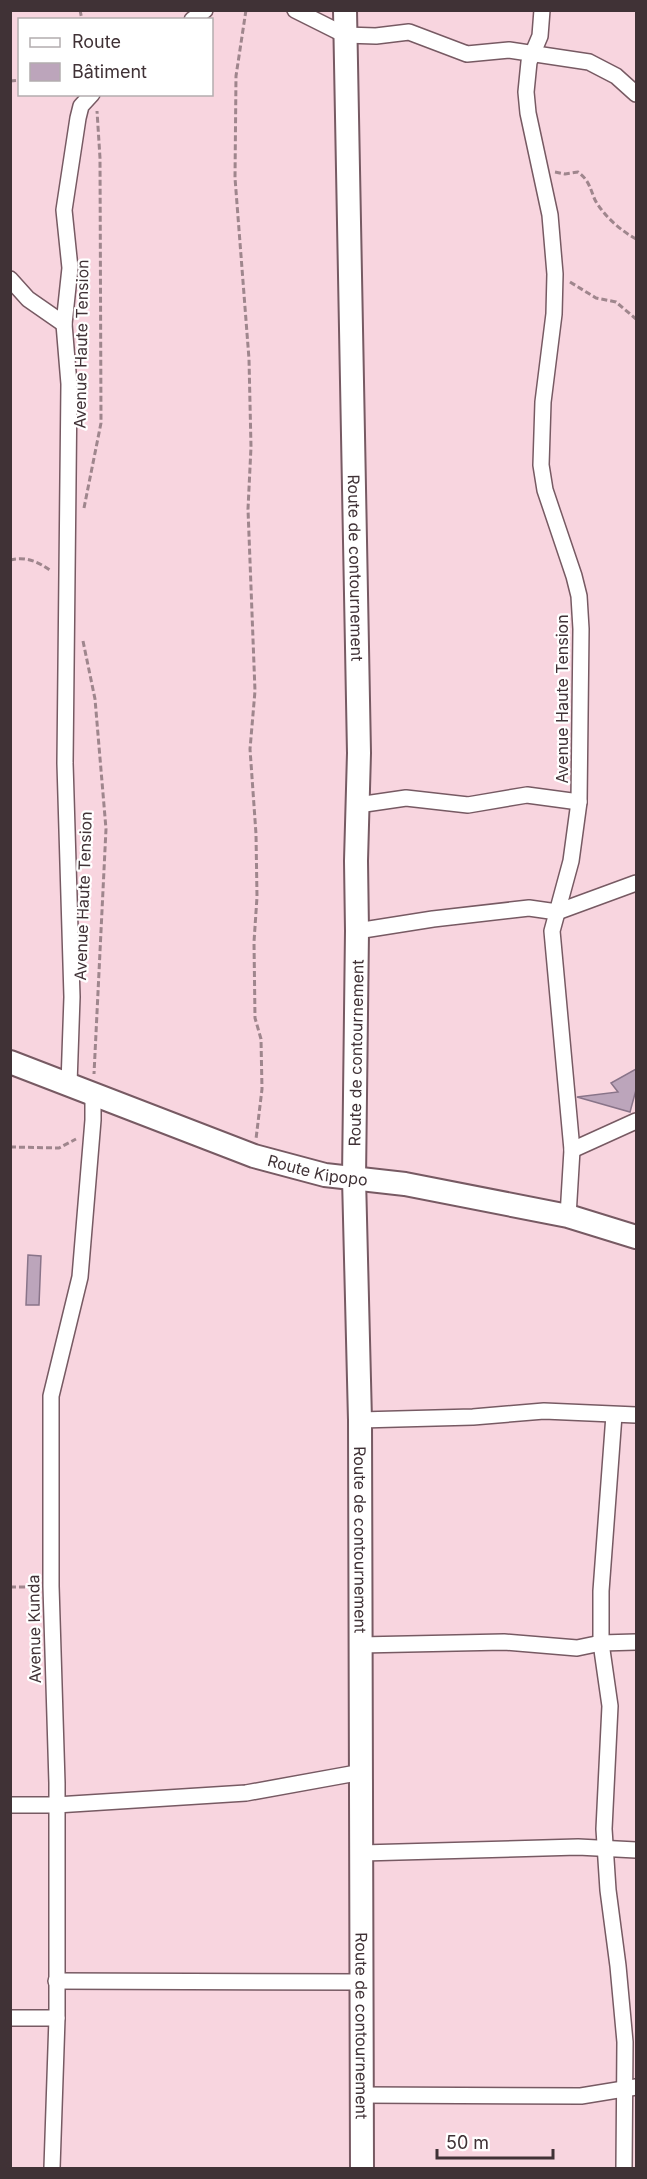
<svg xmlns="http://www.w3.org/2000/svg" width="647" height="2179" font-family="Inter,sans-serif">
  <rect width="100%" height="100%" fill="#f8d5df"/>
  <g fill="#bca5bb" stroke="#897489" stroke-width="1.5">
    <polygon points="636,1069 636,1090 630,1112 577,1097 618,1092 611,1083"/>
    <polygon points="28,1255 41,1256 39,1305 26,1305"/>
  </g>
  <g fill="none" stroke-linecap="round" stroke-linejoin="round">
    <defs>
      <g id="street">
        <polyline points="295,10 345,35 376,36 409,32 467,54 509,50 589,62 616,76 636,94"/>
        <polyline points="542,10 540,36 529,62 526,92 528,113 550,215 555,274 554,314 543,402 541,465 545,490 574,576 579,596 581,629 579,802 571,861 552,931 572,1150 568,1216"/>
        <polyline points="192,20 205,10"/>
        <polyline points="10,279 28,299 64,324"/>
        <polyline points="358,805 406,798 468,805 527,795 579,802"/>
        <polyline points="357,931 433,919 529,908 557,912 636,883"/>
        <polyline points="69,1084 72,997 65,763 69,384 64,324 70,268 64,210 78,118 81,106 92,94"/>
        <polyline points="572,1150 636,1121"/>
        <polyline points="614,1415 601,1591 601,1643 610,1706 604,1829 608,1890 618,1966 625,2042 624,2168"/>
        <polyline points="360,1420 473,1417 544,1411 636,1415"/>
        <polyline points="360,1645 504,1642 577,1648 601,1643 636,1642"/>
        <polyline points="10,1805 56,1805 246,1793 362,1772"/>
        <polyline points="362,1853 578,1847 636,1850"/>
        <polyline points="56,1981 361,1982"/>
        <polyline points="10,2018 57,2018"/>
        <polyline points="362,2095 581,2096 636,2087"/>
        <polyline points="52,2168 57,2018 57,1783 51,1586 51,1396 80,1277 93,1120 93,1092"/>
      </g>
      <g id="secondary">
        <path id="s1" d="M345 10 359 753 356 861 357 931 354 1178 360 1420 362 2168"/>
        <path id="s2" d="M10 1062 254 1156 325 1175 405 1184 568 1216 636 1237"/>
      </g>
    </defs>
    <use href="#street" stroke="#775a63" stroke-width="18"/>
    <use href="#secondary" stroke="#775a63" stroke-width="26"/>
    <g stroke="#9f868d" stroke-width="3" stroke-dasharray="6 3" stroke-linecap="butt">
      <polyline points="80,10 82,20"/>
      <polyline points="246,10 236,76 235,178 249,359 251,447 248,509 255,691 250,749 256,834 257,897 254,942 255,1018 261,1039 262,1089 256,1139"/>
      <polyline points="10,81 20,80"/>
      <path d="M555 172 565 174 578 172C589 180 590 188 595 200 604 216 620 230 636 239"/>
      <polyline points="570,282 596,298 616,302 636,319"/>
      <polyline points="84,508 101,423 100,158 97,111"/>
      <path d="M10 560C26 556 39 562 51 571"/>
      <polyline points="83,641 95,699 106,829 94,1074"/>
      <polyline points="10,1147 59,1148 76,1139"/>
      <polyline points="10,1587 37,1587"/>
    </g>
    <use href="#street" stroke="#fff" stroke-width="15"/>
    <use href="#secondary" stroke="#fff" stroke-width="22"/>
  </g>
  <g text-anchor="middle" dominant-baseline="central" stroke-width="4.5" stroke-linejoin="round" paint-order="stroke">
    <g font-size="16" fill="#403236" stroke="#fff">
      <text transform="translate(81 344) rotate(-89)">Avenue Haute Tension</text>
      <text stroke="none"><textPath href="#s1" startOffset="558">Route de contournement</textPath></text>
      <text transform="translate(562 699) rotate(-90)">Avenue Haute Tension</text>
      <text transform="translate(83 896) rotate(-88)">Avenue Haute Tension</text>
      <text transform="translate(356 1053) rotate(-89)">Route de contournement</text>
      <text stroke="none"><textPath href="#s2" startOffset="327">Route Kipopo</textPath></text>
      <text stroke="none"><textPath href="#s1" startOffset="1530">Route de contournement</textPath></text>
      <text transform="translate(34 1629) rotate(-91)">Avenue Kunda</text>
      <text stroke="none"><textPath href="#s1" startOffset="2016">Route de contournement</textPath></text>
    </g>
  </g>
  <rect width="647" height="2179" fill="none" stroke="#403236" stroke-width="24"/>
  <rect x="18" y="18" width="195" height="78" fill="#ffffff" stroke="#b3adaf" stroke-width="1.5"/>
  <rect x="30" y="38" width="30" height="9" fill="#ffffff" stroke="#b3adaf" stroke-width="1.5"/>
  <text x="72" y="48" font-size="18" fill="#403236">Route</text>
  <rect x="30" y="63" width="30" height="18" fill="#bca5bb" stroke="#b3adaf" stroke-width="1.5"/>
  <text x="72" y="78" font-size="18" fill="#403236">Bâtiment</text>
  <path d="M437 2149v9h116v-9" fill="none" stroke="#403236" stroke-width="3"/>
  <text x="446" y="2149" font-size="18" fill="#403236" stroke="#ffffff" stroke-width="4.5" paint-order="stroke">50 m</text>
</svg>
